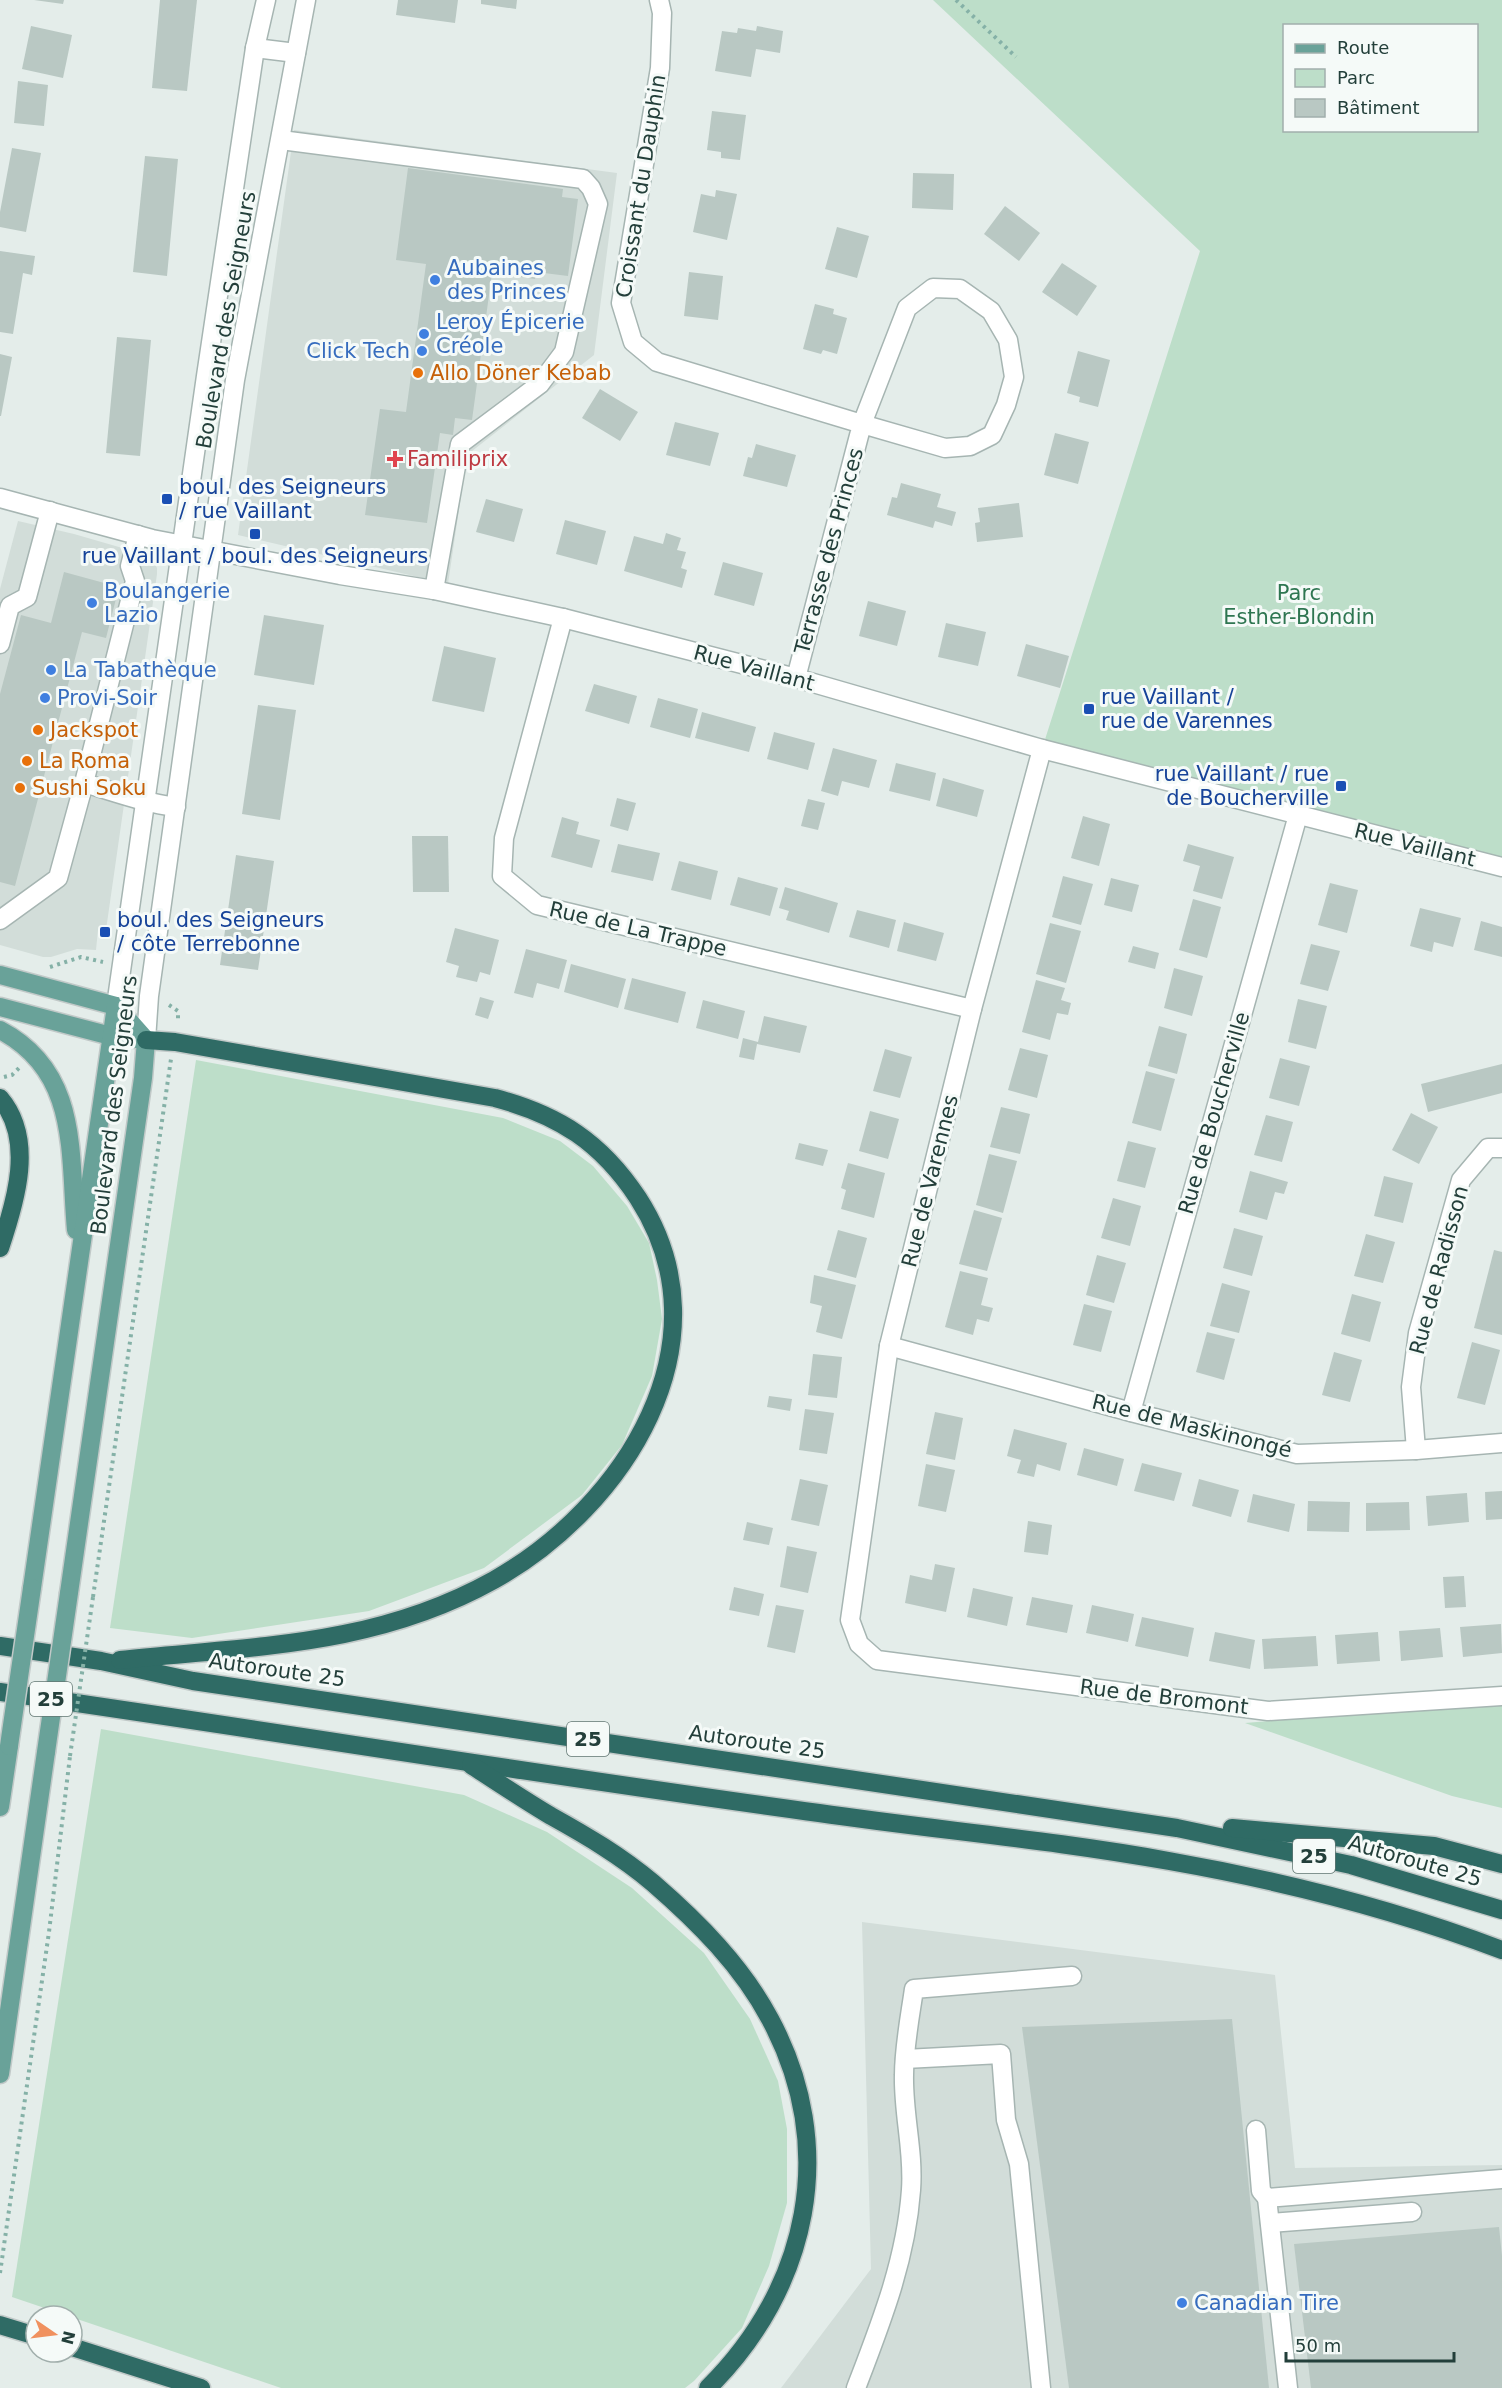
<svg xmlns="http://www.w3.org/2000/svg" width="1502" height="2388" font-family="'DejaVu Sans',sans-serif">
  <rect width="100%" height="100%" fill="#e4edea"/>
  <g fill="#d2ddd9">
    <polygon points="294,130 617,173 594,355 467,455 448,584 238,535"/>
    <polygon points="18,521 74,534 150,556 157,568 157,574 106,930 98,930 96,950 77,949 51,957 43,957 0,945 0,589"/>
    <polygon points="862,1922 1275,1975 1295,2168 1502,2165 1502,2388 781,2388 871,2269"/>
  </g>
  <g fill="#bddec9" fill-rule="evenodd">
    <path d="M933 0H1502V867L1042 749 1200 251ZM1284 26H1476V130H1284Z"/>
    <polygon points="196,1060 503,1118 560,1141 593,1166 627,1206 649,1243 657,1280 662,1319 652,1376 622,1445 582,1495 484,1568 369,1611 192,1638 110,1628"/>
    <polygon points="1502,1702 1502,1808 1452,1796 1245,1723"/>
    <polygon points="101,1729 464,1795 547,1832 632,1888 704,1953 750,2019 778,2081 787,2129 787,2203 769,2266 742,2328 694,2381 685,2388 281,2388 12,2297"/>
  </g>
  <g fill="#b9c8c3">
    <polygon points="34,0 64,0 63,4"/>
    <polygon points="160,0 197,0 187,91 152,88"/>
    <polygon points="398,0 458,0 455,23 396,15"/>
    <polygon points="481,0 517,0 516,9 481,4"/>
    <polygon points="31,26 72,35 63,78 22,69"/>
    <polygon points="757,26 783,31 780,53 756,49 751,77 715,71 722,31 737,33 738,28 756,31"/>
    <polygon points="18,81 48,85 44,126 14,123"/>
    <polygon points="712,111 746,115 740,160 721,158 721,152 707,150"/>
    <polygon points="12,148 41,153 26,232 0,227 0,212"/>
    <polygon points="145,156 178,159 167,276 133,272"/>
    <polygon points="408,168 563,189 562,197 578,199 568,276 536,272 535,279 492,273 472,420 455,418 453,435 440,433 427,523 365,515 380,409 406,412 426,264 396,260"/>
    <polygon points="913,173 954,174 953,210 912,208"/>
    <polygon points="716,190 737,194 727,240 693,232 701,194 715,197"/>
    <polygon points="1005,206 1040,233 1019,261 984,234"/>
    <polygon points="837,227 869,236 857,278 825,269"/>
    <polygon points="0,251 35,256 32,275 23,273 13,334 0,332"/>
    <polygon points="1062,263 1097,286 1077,316 1042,292"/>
    <polygon points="689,272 723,276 718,320 684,316"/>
    <polygon points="815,304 834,309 833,314 847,318 837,354 823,350 821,354 803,349"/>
    <polygon points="117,337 151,340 140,456 106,453"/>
    <polygon points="1078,351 1110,360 1098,407 1079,402 1080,397 1067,393"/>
    <polygon points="0,354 12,357 1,416 0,416"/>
    <polygon points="600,389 638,412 620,441 582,418"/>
    <polygon points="675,422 719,433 710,466 666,455"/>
    <polygon points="1055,433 1089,442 1078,484 1044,475"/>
    <polygon points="756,444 796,455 787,487 743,476 748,457 752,458"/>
    <polygon points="901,483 941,494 937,507 956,512 952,526 935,521 933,528 887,515 892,497 897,498"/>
    <polygon points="486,499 523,509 514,542 476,532"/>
    <polygon points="1019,503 1023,537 977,542 975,523 980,522 978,508"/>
    <polygon points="565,520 606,531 597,565 556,554"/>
    <polygon points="666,533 681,538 677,550 686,552 681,568 687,570 682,588 624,571 634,536 663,544"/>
    <polygon points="723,562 763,573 754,606 714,595"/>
    <polygon points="64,572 119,587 106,638 82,632 15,886 0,882 0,694 21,615 51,623"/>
    <polygon points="868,601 906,611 897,646 859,636"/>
    <polygon points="264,615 324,625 314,685 254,675"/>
    <polygon points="946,623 986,632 978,666 938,657"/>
    <polygon points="1026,644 1069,656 1060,688 1017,676"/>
    <polygon points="444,646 496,658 484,712 432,701"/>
    <polygon points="594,684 637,696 629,724 585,711"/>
    <polygon points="658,698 698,709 690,738 650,727"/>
    <polygon points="258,705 296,710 280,820 242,814"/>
    <polygon points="702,712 756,727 749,752 695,738"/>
    <polygon points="774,732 815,743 808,770 767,759"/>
    <polygon points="833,748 877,760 869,788 842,781 838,796 821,791"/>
    <polygon points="896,763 936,773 930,801 889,791"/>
    <polygon points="943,778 984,790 977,817 936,806"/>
    <polygon points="617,798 636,803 628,831 610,826"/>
    <polygon points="808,799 825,803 818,830 801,826"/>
    <polygon points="1083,816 1110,824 1099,866 1071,858"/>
    <polygon points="562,817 579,822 576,834 600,840 592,868 551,857"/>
    <polygon points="412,836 448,836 449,892 413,892"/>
    <polygon points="618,844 660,853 653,881 611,872"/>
    <polygon points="1188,844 1234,857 1222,899 1193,891 1200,866 1183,861"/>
    <polygon points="236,855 274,861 258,970 220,965"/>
    <polygon points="679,861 718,871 711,900 671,890"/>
    <polygon points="1063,876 1093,884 1081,925 1052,917"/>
    <polygon points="738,877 778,888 770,916 730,905"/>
    <polygon points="1111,878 1139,885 1132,912 1104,905"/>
    <polygon points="1330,883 1358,890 1347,933 1318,925"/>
    <polygon points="785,887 838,903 829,933 786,920 789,911 779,908"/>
    <polygon points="1193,899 1221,907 1207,958 1179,950"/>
    <polygon points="1420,908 1461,918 1453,947 1434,942 1432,952 1410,946"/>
    <polygon points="857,910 896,920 889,948 849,937"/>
    <polygon points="1481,921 1502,927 1502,957 1474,950"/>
    <polygon points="904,922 944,933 936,961 897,951"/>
    <polygon points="1050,923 1081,931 1066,983 1036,974"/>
    <polygon points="455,928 499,940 490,975 480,972 477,982 456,977 459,966 446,962"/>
    <polygon points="1311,944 1340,951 1328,991 1300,984"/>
    <polygon points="1133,946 1159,953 1155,969 1128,962"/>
    <polygon points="526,949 567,960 559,989 537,983 533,998 514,993"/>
    <polygon points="571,964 626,979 618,1008 564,992"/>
    <polygon points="1174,968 1203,976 1192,1016 1164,1008"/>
    <polygon points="632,978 686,992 678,1023 624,1009"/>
    <polygon points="1036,980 1065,988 1061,1000 1071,1003 1068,1015 1057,1013 1050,1040 1022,1032"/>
    <polygon points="480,997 494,1001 488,1019 475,1015"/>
    <polygon points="1298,999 1327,1006 1316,1049 1288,1042"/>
    <polygon points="703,1000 745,1011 738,1039 696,1028"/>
    <polygon points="764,1016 807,1026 800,1053 757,1044 754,1060 739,1057 743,1038 758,1042"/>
    <polygon points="1159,1026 1187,1034 1177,1074 1148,1066"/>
    <polygon points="1020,1048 1048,1055 1037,1098 1008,1090"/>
    <polygon points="885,1049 912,1057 900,1098 873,1091"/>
    <polygon points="1280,1058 1310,1066 1299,1106 1269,1098"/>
    <polygon points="1502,1064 1502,1093 1428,1112 1421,1084"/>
    <polygon points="1146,1071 1175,1079 1161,1131 1132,1123"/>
    <polygon points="1001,1107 1030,1114 1020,1154 990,1147"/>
    <polygon points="870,1111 899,1119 888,1159 859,1151"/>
    <polygon points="1411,1113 1438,1127 1419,1164 1392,1150"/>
    <polygon points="1266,1115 1293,1122 1282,1162 1254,1155"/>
    <polygon points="1128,1141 1156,1148 1145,1188 1117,1181"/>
    <polygon points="799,1143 828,1150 823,1166 795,1159"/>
    <polygon points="989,1154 1017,1161 1003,1213 976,1205"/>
    <polygon points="848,1163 885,1173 874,1218 841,1209 846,1190 841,1188"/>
    <polygon points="1250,1171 1288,1182 1284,1194 1275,1192 1267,1220 1239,1212"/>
    <polygon points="1384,1176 1413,1183 1403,1223 1374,1216"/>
    <polygon points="1113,1198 1141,1206 1130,1246 1101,1238"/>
    <polygon points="974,1210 1002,1218 987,1271 959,1264"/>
    <polygon points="1234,1228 1263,1236 1252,1276 1223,1268"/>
    <polygon points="838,1230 867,1238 856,1278 827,1270"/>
    <polygon points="1366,1234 1395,1242 1383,1283 1354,1276"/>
    <polygon points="1494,1250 1502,1252 1502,1335 1474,1328"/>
    <polygon points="1097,1255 1126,1263 1114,1303 1086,1295"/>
    <polygon points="960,1271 988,1278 981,1305 993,1308 989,1322 977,1319 973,1335 945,1327"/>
    <polygon points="814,1275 856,1285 842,1339 816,1332 822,1306 810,1303"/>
    <polygon points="1222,1283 1250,1291 1239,1333 1210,1326"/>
    <polygon points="1352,1294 1381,1302 1370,1342 1341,1334"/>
    <polygon points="1084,1304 1112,1311 1101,1352 1073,1345"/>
    <polygon points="1207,1332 1235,1339 1224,1380 1196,1372"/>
    <polygon points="1472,1342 1500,1350 1485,1405 1457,1398"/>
    <polygon points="1334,1352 1362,1360 1350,1402 1322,1395"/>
    <polygon points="813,1354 842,1357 837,1398 808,1395"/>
    <polygon points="769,1396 792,1399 790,1411 767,1407"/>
    <polygon points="805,1409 834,1413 827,1454 799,1450"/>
    <polygon points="935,1412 963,1418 955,1460 926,1454"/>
    <polygon points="1014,1429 1067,1443 1060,1471 1037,1464 1034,1477 1017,1473 1021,1460 1007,1456"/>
    <polygon points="1084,1448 1124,1459 1117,1486 1077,1475"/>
    <polygon points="1142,1463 1182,1473 1174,1501 1134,1491"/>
    <polygon points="926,1464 955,1470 946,1512 918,1506"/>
    <polygon points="800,1479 828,1485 819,1526 791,1520"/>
    <polygon points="1199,1479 1239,1490 1231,1517 1192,1506"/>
    <polygon points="1502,1491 1502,1519 1486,1520 1485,1492"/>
    <polygon points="1467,1493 1469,1522 1428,1526 1426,1496"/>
    <polygon points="1253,1494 1295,1504 1289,1532 1247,1522"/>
    <polygon points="1308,1501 1350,1502 1349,1532 1307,1531"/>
    <polygon points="1409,1502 1410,1530 1366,1531 1366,1503"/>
    <polygon points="1028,1521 1052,1525 1048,1555 1024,1552"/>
    <polygon points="747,1522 773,1528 769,1545 743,1540"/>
    <polygon points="787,1546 817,1552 808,1593 780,1587"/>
    <polygon points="935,1564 955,1568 946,1612 905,1603 910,1575 932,1580"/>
    <polygon points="1464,1576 1466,1607 1445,1608 1443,1577"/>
    <polygon points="734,1587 764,1594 759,1616 729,1610"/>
    <polygon points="973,1588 1013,1597 1007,1626 967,1617"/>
    <polygon points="1032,1597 1073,1605 1067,1633 1026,1625"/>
    <polygon points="776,1605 804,1610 795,1653 767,1647"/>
    <polygon points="1092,1605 1134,1614 1128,1642 1086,1633"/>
    <polygon points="1142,1617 1194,1628 1188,1657 1135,1646"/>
    <polygon points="1501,1624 1502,1653 1463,1657 1460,1627"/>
    <polygon points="1440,1628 1443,1657 1401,1661 1399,1631"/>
    <polygon points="1215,1632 1255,1640 1250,1669 1209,1661"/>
    <polygon points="1378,1632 1380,1661 1337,1664 1335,1635"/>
    <polygon points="1316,1636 1318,1666 1264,1669 1262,1639"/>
    <polygon points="1232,2019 1269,2388 1069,2388 1022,2027"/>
    <polygon points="1499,2227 1502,2256 1502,2388 1311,2388 1294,2244"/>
  </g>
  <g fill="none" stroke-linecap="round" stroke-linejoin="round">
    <defs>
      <g id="minor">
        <polyline points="659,0 662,13 660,68 621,303 633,342 657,362 862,424 945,448 970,446 992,435 1006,405 1014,377 1008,340 991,311 960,289 933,288 907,308 862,424 796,678"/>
        <polyline points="255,48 296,53"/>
        <polyline points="281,140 583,179 591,188 598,204 564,352 540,384 460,444 434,590"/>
        <polyline points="0,498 152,539 340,575 434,590 563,618 796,678 1042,749 1502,867"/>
        <path d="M138 535 130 566 135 581 84 783C115 792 144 803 176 807"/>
        <polyline points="563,618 504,838 502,876 537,905 972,1009"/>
        <polyline points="0,644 10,606 27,597 50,511"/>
        <polyline points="1042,749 972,1009 889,1346 850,1620 859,1644 877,1660 1268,1711 1502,1696"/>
        <polyline points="0,920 58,878 84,783"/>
        <polyline points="116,1006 206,376 255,48 266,0"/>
        <polyline points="146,1040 149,996 235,380 306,0"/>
        <polyline points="889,1346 1131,1412 1297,1454 1416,1450 1502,1443"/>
        <polyline points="1131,1412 1298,815"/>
        <polyline points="1416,1450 1411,1387 1418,1333 1461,1180 1488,1148 1502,1148"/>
        <polyline points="905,2059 1001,2054 1006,2120 1019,2164 1041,2388"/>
        <polyline points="1256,2130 1261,2191 1267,2198"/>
        <polyline points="1270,2223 1412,2212"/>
        <path d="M856 2388C881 2323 906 2260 911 2190 914 2151 903 2114 904 2075 904 2047 910 2017 914 1989L1072 1976"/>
        <polyline points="1288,2388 1267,2198 1502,2179"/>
      </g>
      <g id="major">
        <polyline points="0,975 116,1006 146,1040"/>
        <polyline points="0,1007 111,1036 146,1040"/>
        <path d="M0 1030C80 1072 69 1154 76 1230"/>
        <polyline points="32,1588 116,1006"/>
        <polyline points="69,1593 143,1078 146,1040"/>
        <polyline points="0,1807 9,1746"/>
        <polyline points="0,2074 46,1752"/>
      </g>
      <g id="highway">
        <path d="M0 1098C35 1139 16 1201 0 1248"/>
        <polyline points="0,1646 101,1661 193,1681 1177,1828 1351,1865 1502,1910"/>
        <path d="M120 1660C252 1646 374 1647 494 1580 624 1507 731 1342 638 1198 601 1142 559 1115 495 1098L175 1042 146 1040"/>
        <path d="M0 1692C273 1731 546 1776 819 1813 936 1830 1053 1840 1169 1861 1283 1881 1394 1909 1502 1950"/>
        <path d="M471 1765C497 1782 524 1800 551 1816 587 1836 621 1856 653 1883 698 1922 742 1966 770 2019 839 2147 809 2288 708 2388"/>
        <polyline points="1232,1828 1434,1846 1502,1864"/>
        <polyline points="0,2325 36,2336"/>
        <polyline points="72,2347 201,2388"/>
      </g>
    </defs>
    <use href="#minor" stroke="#a6b5b2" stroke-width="21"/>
    <use href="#major" stroke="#c1c9c8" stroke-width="21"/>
    <use href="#highway" stroke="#c1c9c8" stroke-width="21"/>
    <g stroke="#85b1a7" stroke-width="4" stroke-dasharray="3 4.5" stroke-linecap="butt">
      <polyline points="956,0 1016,57"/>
      <polyline points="50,967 81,957 103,962"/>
      <polyline points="169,1005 178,1011 178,1022"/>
      <polyline points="4,1077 12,1075 20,1067"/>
      <polyline points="93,1597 171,1059"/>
      <polyline points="0,2273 49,1932 70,1756"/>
    </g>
    <use href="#minor" stroke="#fff" stroke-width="18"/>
    <use href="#major" stroke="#69a299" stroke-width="18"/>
    <use href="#highway" stroke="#2f6b65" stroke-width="18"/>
    <defs>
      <g id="major-bridge">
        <polyline points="9,1746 32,1588"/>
        <polyline points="46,1752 69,1593"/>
      </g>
    </defs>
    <use href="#major-bridge" stroke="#c1c9c8" stroke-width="21" stroke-linecap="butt"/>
    <polyline stroke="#85b1a7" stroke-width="4" stroke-dasharray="3 4.5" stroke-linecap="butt" points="70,1756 93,1597"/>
    <use href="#major-bridge" stroke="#69a299" stroke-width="18"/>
  </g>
  <g fill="#3f7fe0" stroke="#f5faf8" stroke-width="2">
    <circle cx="435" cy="280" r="6"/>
    <circle cx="424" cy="334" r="6"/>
    <circle cx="422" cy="351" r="6"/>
    <circle cx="92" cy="603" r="6"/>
    <circle cx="51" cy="670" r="6"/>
    <circle cx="45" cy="698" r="6"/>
    <circle cx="1182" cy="2303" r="6"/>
  </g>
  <g fill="#e8710a" stroke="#f5faf8" stroke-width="2">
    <circle cx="418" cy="373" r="6"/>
    <circle cx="38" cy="730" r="6"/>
    <circle cx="27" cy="761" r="6"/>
    <circle cx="20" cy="788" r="6"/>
  </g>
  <path fill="#e0444e" stroke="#f5faf8" stroke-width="2" d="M392 450h6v6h6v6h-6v6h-6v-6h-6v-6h6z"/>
  <g fill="#1a4fb4" stroke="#f5faf8" stroke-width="2">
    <rect x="161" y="493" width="12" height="12" rx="3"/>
    <rect x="249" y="528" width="12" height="12" rx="3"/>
    <rect x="1083" y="703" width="12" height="12" rx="3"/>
    <rect x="1335" y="780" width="12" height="12" rx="3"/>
    <rect x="99" y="926" width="12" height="12" rx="3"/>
  </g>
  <g text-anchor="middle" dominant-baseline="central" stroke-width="6" stroke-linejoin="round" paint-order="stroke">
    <g fill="#f5faf8" stroke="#627773" stroke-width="1.5">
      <rect x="30" y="1682" width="42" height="34" rx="4.5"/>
      <rect x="567" y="1722" width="42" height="34" rx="4.5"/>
      <rect x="1293" y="1839" width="42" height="34" rx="4.5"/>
    </g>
    <g font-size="20" font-weight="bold" fill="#233f3a">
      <text x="51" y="1699">25</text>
      <text x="588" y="1739">25</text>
      <text x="1314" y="1856">25</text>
    </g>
    <g font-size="21" fill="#233f3a" stroke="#f5faf8">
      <text transform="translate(641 186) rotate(-81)">Croissant du Dauphin</text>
      <text transform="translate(226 320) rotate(-80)">Boulevard des Seigneurs</text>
      <text transform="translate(829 551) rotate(-75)">Terrasse des Princes</text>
      <text transform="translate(754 668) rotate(15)">Rue Vaillant</text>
      <text transform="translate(1415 845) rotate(14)">Rue Vaillant</text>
      <text transform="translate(638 929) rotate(13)">Rue de La Trappe</text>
      <text transform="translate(114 1105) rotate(-83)">Boulevard des Seigneurs</text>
      <text transform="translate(1214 1113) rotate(-74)">Rue de Boucherville</text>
      <text transform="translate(930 1181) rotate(-76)">Rue de Varennes</text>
      <text transform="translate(1439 1270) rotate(-75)">Rue de Radisson</text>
      <text transform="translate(1192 1426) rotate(14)">Rue de Maskinongé</text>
      <text transform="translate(277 1670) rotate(8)">Autoroute 25</text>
      <text transform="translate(1164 1697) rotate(7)">Rue de Bromont</text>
      <text transform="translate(757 1742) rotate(8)">Autoroute 25</text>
      <text transform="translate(1415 1861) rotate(16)">Autoroute 25</text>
    </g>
    <g font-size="21" fill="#366cbe" stroke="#f5faf8" text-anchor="start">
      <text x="447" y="268">Aubaines<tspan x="447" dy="24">des Princes</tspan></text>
      <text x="436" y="322">Leroy Épicerie<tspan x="436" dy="24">Créole</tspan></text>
      <text x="410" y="351" text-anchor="end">Click Tech</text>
      <text x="104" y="591">Boulangerie<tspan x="104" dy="24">Lazio</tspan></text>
      <text x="63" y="670">La Tabathèque</text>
      <text x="57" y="698">Provi-Soir</text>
      <text x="1194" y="2303">Canadian Tire</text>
    </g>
    <g font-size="21" fill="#c56008" stroke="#f5faf8" text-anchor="start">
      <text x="430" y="373">Allo Döner Kebab</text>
      <text x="50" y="730">Jackspot</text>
      <text x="39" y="761">La Roma</text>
      <text x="32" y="788">Sushi Soku</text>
    </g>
    <g font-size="21" fill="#be3a42" stroke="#f5faf8" text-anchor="start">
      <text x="407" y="459">Familiprix</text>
    </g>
    <g font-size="21" fill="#164399" stroke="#f5faf8" text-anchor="start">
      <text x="179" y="487">boul. des Seigneurs<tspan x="179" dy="24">/ rue Vaillant</tspan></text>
      <text x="255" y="556" text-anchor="middle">rue Vaillant / boul. des Seigneurs</text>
      <text x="1101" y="697">rue Vaillant /<tspan x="1101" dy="24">rue de Varennes</tspan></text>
      <text x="1329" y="774" text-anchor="end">rue Vaillant / rue<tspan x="1329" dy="24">de Boucherville</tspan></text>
      <text x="117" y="920">boul. des Seigneurs<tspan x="117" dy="24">/ côte Terrebonne</tspan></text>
    </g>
    <g font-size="21" fill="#2e7651" stroke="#f5faf8">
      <text x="1299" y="593">Parc<tspan x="1299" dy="24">Esther-Blondin</tspan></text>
    </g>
  </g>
  <rect x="1283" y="24" width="195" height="108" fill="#f5faf8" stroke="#a1afac" stroke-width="1.5"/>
  <rect x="1295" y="44" width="30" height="9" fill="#69a299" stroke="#a1afac" stroke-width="1.5"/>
  <text x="1337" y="54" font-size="18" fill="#233f3a">Route</text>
  <rect x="1295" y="69" width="30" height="18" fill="#bddec9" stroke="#a1afac" stroke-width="1.5"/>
  <text x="1337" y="84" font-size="18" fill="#233f3a">Parc</text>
  <rect x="1295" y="99" width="30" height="18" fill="#b9c8c3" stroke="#a1afac" stroke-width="1.5"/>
  <text x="1337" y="114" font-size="18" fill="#233f3a">Bâtiment</text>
  <g transform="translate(54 2334) rotate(104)"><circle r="28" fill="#f5faf8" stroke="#a1afac" stroke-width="1.5"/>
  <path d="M0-4.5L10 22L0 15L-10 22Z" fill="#f0915f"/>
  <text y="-9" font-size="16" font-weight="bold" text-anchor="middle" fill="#233f3a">N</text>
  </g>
  <path d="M1286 2352v9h168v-9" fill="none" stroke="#233f3a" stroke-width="3"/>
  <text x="1295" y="2352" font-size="18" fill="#233f3a" stroke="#f5faf8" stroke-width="4.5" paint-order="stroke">50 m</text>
</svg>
